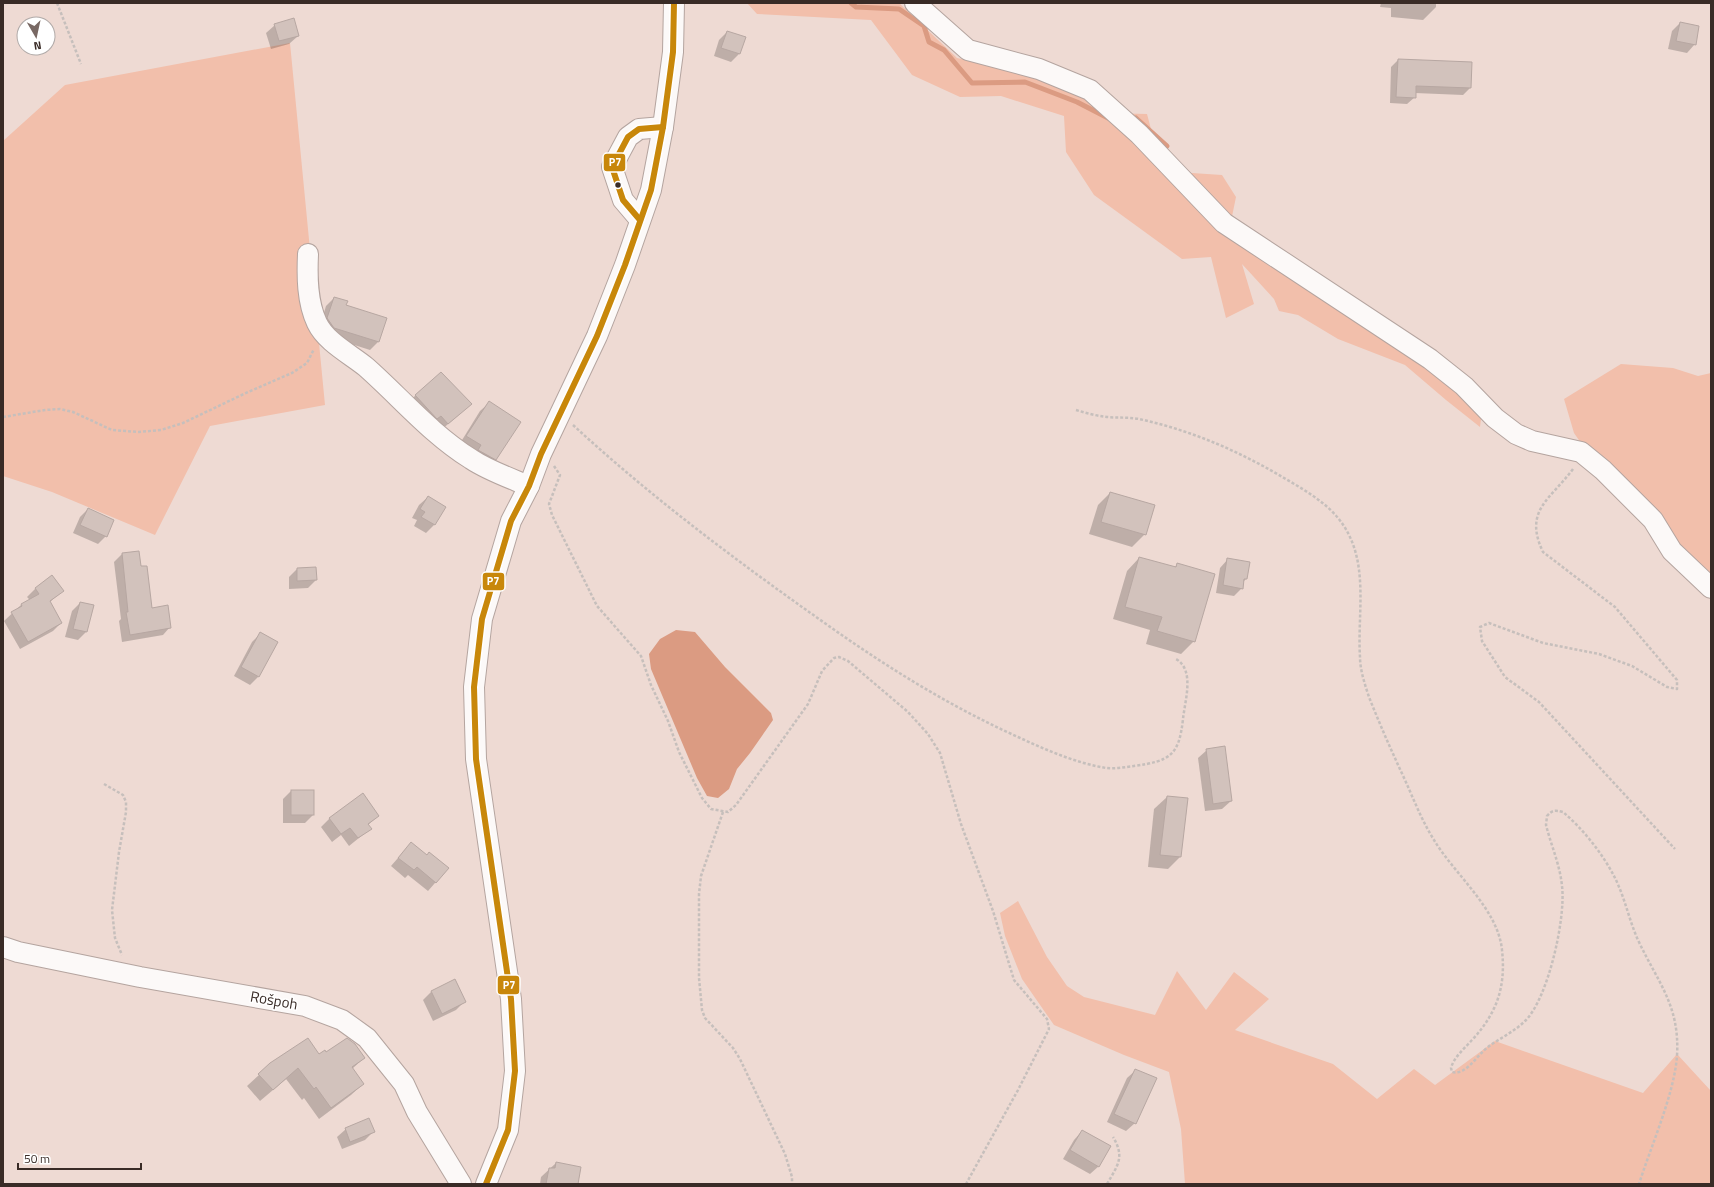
<svg xmlns="http://www.w3.org/2000/svg" width="1714" height="1187" font-family="'Titillium Web',sans-serif">
  <rect width="100%" height="100%" fill="#eedad3"/>
  <g fill="#f2bfab">
    <polygon points="747,3 899,3 957,58 1027,75 1093,98 1107,113 1147,114 1162,171 1222,175 1236,197 1229,231 1400,344 1482,411 1480,427 1446,400 1405,365 1338,339 1298,315 1279,311 1274,299 1242,264 1254,304 1226,318 1211,257 1182,259 1094,195 1066,152 1064,116 1001,96 960,97 912,75 871,20 757,14"/>
    <polygon points="290,43 325,405 210,426 155,535 52,492 3,476 3,141 65,85"/>
    <polygon points="1621,364 1673,368 1698,376 1711,373 1711,582 1618,496 1574,433 1564,399"/>
    <polygon points="1018,901 1047,957 1067,986 1084,997 1155,1015 1177,971 1206,1010 1234,972 1269,999 1235,1030 1333,1064 1377,1099 1414,1069 1435,1085 1495,1041 1643,1093 1677,1054 1711,1091 1711,1184 1185,1184 1181,1129 1169,1072 1124,1055 1054,1025 1022,979 1005,936 1000,913"/>
  </g>
  <polygon fill="#db9b82" points="676,630 695,632 725,667 771,713 773,720 750,753 737,769 729,789 718,798 707,796 697,778 651,669 649,654 660,639"/>
  <g fill="#0003">
    <polygon points="1381,3 1436,3 1436,7 1423,20 1391,17 1391,8 1380,7"/>
    <polygon points="1680,23 1695,44 1687,53 1668,49 1672,31"/>
    <polygon points="275,25 298,36 289,44 271,49 266,33"/>
    <polygon points="727,32 740,53 731,62 714,56 719,40"/>
    <polygon points="1398,60 1470,88 1463,95 1415,93 1415,97 1407,104 1390,103 1391,67"/>
    <polygon points="334,298 345,306 378,342 370,350 326,336 320,326 326,306"/>
    <polygon points="441,373 462,412 440,431 407,403"/>
    <polygon points="489,403 495,459 487,467 459,445 480,411"/>
    <polygon points="1110,493 1145,534 1132,547 1089,534 1098,505"/>
    <polygon points="428,497 445,507 434,525 426,533 414,526 417,520 412,518 419,505"/>
    <polygon points="88,509 106,536 98,544 73,533 80,517"/>
    <polygon points="138,552 140,568 152,609 170,627 163,635 122,642 119,621 121,619 114,562 122,554"/>
    <polygon points="1139,558 1174,568 1178,564 1194,641 1181,654 1146,644 1150,630 1113,619 1127,571"/>
    <polygon points="1228,559 1246,579 1243,582 1242,588 1234,596 1216,593 1220,568"/>
    <polygon points="297,569 316,580 308,588 289,589 289,577"/>
    <polygon points="35,589 62,591 50,602 61,623 53,631 20,649 4,621 21,605 30,600 27,597"/>
    <polygon points="80,603 86,632 78,640 65,637 72,611"/>
    <polygon points="260,634 258,677 250,685 234,676 252,642"/>
    <polygon points="1207,750 1231,801 1222,809 1205,811 1198,758"/>
    <polygon points="291,791 313,815 305,823 283,823 283,799"/>
    <polygon points="1167,797 1180,857 1168,869 1148,867 1154,809"/>
    <polygon points="378,816 368,825 370,829 349,846 341,835 332,842 321,827 330,818"/>
    <polygon points="411,843 427,856 448,868 428,891 408,875 405,878 391,866"/>
    <polygon points="431,992 464,1002 456,1010 433,1021 423,1000"/>
    <polygon points="319,1056 364,1058 352,1069 363,1084 351,1095 319,1119 304,1098 302,1100 286,1079 260,1101 247,1086 259,1075"/>
    <polygon points="1136,1070 1135,1123 1126,1131 1107,1122 1127,1078"/>
    <polygon points="346,1129 374,1131 365,1140 342,1149 337,1137"/>
    <polygon points="1082,1131 1099,1166 1090,1174 1063,1159 1074,1140"/>
    <polygon points="556,1163 577,1184 540,1184 541,1177"/>
  </g>
  <g fill="none" stroke-linecap="round" stroke-linejoin="round">
    <g stroke="#db9b82" stroke-width="5">
      <polyline points="851,3 856,7 899,9 924,26 929,42 944,50 972,83 1025,82 1077,102 1108,118"/>
      <polyline points="1136,118 1167,146"/>
    </g>
  </g>
  <g fill="#d2c2bc" stroke="#b7a7a2">
    <polygon points="294,18 299,36 279,41 274,24"/>
    <polygon points="1680,22 1699,26 1696,45 1676,41"/>
    <polygon points="727,31 746,37 740,54 721,48"/>
    <polygon points="1398,59 1472,62 1471,88 1416,86 1416,98 1396,97"/>
    <polygon points="334,297 348,301 346,305 387,318 379,342 334,328 327,318"/>
    <polygon points="441,372 472,404 448,424 441,416 437,419 415,395"/>
    <polygon points="489,401 521,422 496,460 478,450 481,445 466,436"/>
    <polygon points="1110,492 1155,505 1146,535 1101,522"/>
    <polygon points="428,496 446,507 435,525 421,517 425,512 420,509"/>
    <polygon points="88,508 114,520 107,537 80,525"/>
    <polygon points="139,551 141,566 147,566 152,608 168,605 171,628 130,635 126,612 128,612 122,553"/>
    <polygon points="1139,557 1176,567 1177,563 1215,574 1195,642 1157,631 1162,617 1125,607"/>
    <polygon points="1227,558 1250,562 1247,579 1244,579 1243,589 1223,585"/>
    <polygon points="316,567 317,580 297,581 297,568"/>
    <polygon points="52,575 64,591 50,601 62,623 28,642 11,612 22,606 21,604 39,594 35,588"/>
    <polygon points="80,602 94,605 87,632 73,629"/>
    <polygon points="260,632 278,642 259,677 241,667"/>
    <polygon points="1225,746 1232,801 1213,804 1206,749"/>
    <rect x="291" y="790" width="23" height="25"/>
    <polygon points="363,793 379,816 368,824 372,829 358,838 350,828 341,834 329,818"/>
    <polygon points="1167,796 1188,798 1181,857 1160,855"/>
    <polygon points="411,842 427,855 429,852 449,868 436,883 417,867 414,870 398,858"/>
    <polygon points="455,979 466,1002 442,1014 431,991"/>
    <polygon points="308,1038 319,1054 325,1050 326,1052 347,1038 355,1044 365,1058 352,1067 364,1084 331,1108 316,1087 314,1089 298,1068 273,1090 258,1074 270,1063"/>
    <polygon points="1135,1069 1157,1078 1136,1124 1114,1114"/>
    <polygon points="369,1118 375,1132 350,1142 345,1128"/>
    <polygon points="1082,1130 1111,1146 1099,1167 1070,1150"/>
    <polygon points="556,1162 581,1167 578,1184 546,1184 549,1168 555,1168"/>
  </g>
  <g fill="none" stroke-linecap="round" stroke-linejoin="round">
    <defs>
      <g id="minor">
        <polyline points="915,3 968,50 1039,69 1090,90 1139,134 1224,223 1430,359 1464,386 1495,418 1516,434 1532,441 1581,452 1603,470 1653,520 1672,551 1711,588"/>
        <polyline points="640,220 623,200 612,167 628,137 639,129 663,127"/>
        <path d="M308 254C307 276 307 302 317 323 326 342 350 354 366 367 401 398 431 434 471 459 489 471 510 478 529 486"/>
        <polyline points="3,947 18,952 140,977 305,1006 342,1020 367,1038 404,1084 417,1112 461,1184"/>
        <polyline points="486,1184 508,1130 515,1071 511,999 476,759 474,687 482,619 511,521 529,486 541,454 597,336 625,265 651,190 663,127 673,52 674,3"/>
      </g>
    </defs>
    <use href="#minor" stroke="#b4a49f" stroke-width="22"/>
    <g stroke="#c6bfbc" stroke-width="2.5" stroke-dasharray="3 2" stroke-linecap="butt">
      <polyline points="57,3 81,64"/>
      <path d="M1076 410C1086 413 1097 416 1107 417 1118 418 1128 417 1139 419 1190 430 1239 451 1284 478 1303 489 1324 501 1338 518 1371 558 1357 611 1360 657 1360 670 1365 685 1369 697 1380 725 1392 752 1405 780 1414 800 1422 821 1434 840 1455 875 1498 909 1502 950 1506 987 1497 1013 1472 1040 1464 1049 1454 1057 1451 1068L1452 1072C1466 1076 1477 1055 1488 1047 1500 1038 1514 1032 1525 1021 1548 999 1566 918 1562 886 1560 865 1551 845 1546 825L1547 816C1552 810 1555 810 1563 812 1583 829 1603 854 1615 878 1625 898 1629 920 1638 940 1658 983 1680 1005 1677 1056 1674 1095 1651 1146 1639 1184"/>
      <polyline points="3,417 45,410 60,409 73,412 112,430 138,432 161,430 183,423 248,392 292,373 307,363 314,349"/>
      <path d="M573 425C650 496 734 559 819 619 882 664 947 705 1018 737 1046 750 1076 763 1106 768 1115 769 1126 767 1134 766 1171 761 1179 755 1183 719 1185 700 1195 670 1176 659"/>
      <polyline points="554,466 560,475 549,504 552,515 597,606 641,656 651,685 668,721 679,752 702,798 711,809 728,812 736,805 808,704 822,671 834,658 839,657 848,661 908,712 928,734 940,753 961,824 993,911 1014,980 1047,1019 1049,1029 1018,1090 966,1184"/>
      <path d="M1573 469C1551 499 1523 510 1543 552L1615 607 1677 680V689L1667 687 1632 666 1599 654 1543 643 1489 623 1480 627 1482 641 1505 677 1539 702 1675 849"/>
      <polyline points="104,784 123,795 126,802 126,812 119,852 112,910 115,938 122,955"/>
      <polyline points="723,812 701,876 699,894 699,978 702,1010 705,1018 733,1048 740,1059 785,1154 792,1177 792,1184"/>
      <path d="M1107 1184C1118 1165 1125 1157 1113 1137"/>
    </g>
    <use href="#minor" stroke="#fcf9f8" stroke-width="20"/>
    <defs>
      <g id="bus-1">
        <polyline points="640,220 623,200 612,167 628,137 639,129 663,127"/>
        <polyline points="486,1184 508,1130 515,1071 511,999 476,759 474,687 482,619 511,521 529,486 541,454 597,336 625,265 651,190 663,127 673,52 674,3"/>
      </g>
    </defs>
    <use href="#bus-1" stroke="#fff" stroke-width="9"/>
    <use href="#bus-1" stroke="#c8870a" stroke-width="6"/>
  </g>
  <circle fill="#392b26" stroke="#fff" stroke-width="1.5" cx="618" cy="185" r="3.5"/>
  <g text-anchor="middle" dominant-baseline="central" stroke-width="3" stroke-linejoin="round" paint-order="stroke">
    <g font-size="15" fill="#392b26" stroke="#fff">
      <text transform="translate(274 1000) rotate(10)">Rošpoh</text>
    </g>
  </g>
  <g stroke="#fff" stroke-width="1.5">
    <rect x="603" y="153" width="23" height="19" rx="4" fill="#c8870a"/>
    <rect x="482" y="572" width="23" height="19" rx="4" fill="#c8870a"/>
    <rect x="497" y="975" width="23" height="20" rx="4" fill="#c8870a"/>
  </g>
  <g font-size="11" text-anchor="middle" font-weight="bold" fill="#fff">
    <text x="615" y="166">P7</text>
    <text x="493" y="585">P7</text>
    <text x="509" y="989">P7</text>
  </g>
  <rect width="1714" height="1187" fill="none" stroke="#392b26" stroke-width="8"/>
  <g transform="translate(36 36) rotate(171)"><circle r="19" fill="#ffffff" stroke="#b0aaa8"/>
  <path d="M0-3L7 15L0 10L-7 15Z" fill="#786863"/>
  <text y="-6" font-size="11" font-weight="bold" text-anchor="middle" fill="#392b26">N</text>
  </g>
  <path d="M18 1163v6h123v-6" fill="none" stroke="#392b26" stroke-width="2"/>
  <text x="24" y="1163" font-size="12" fill="#392b26" stroke="#ffffff" stroke-width="3" paint-order="stroke">50 m</text>
</svg>
